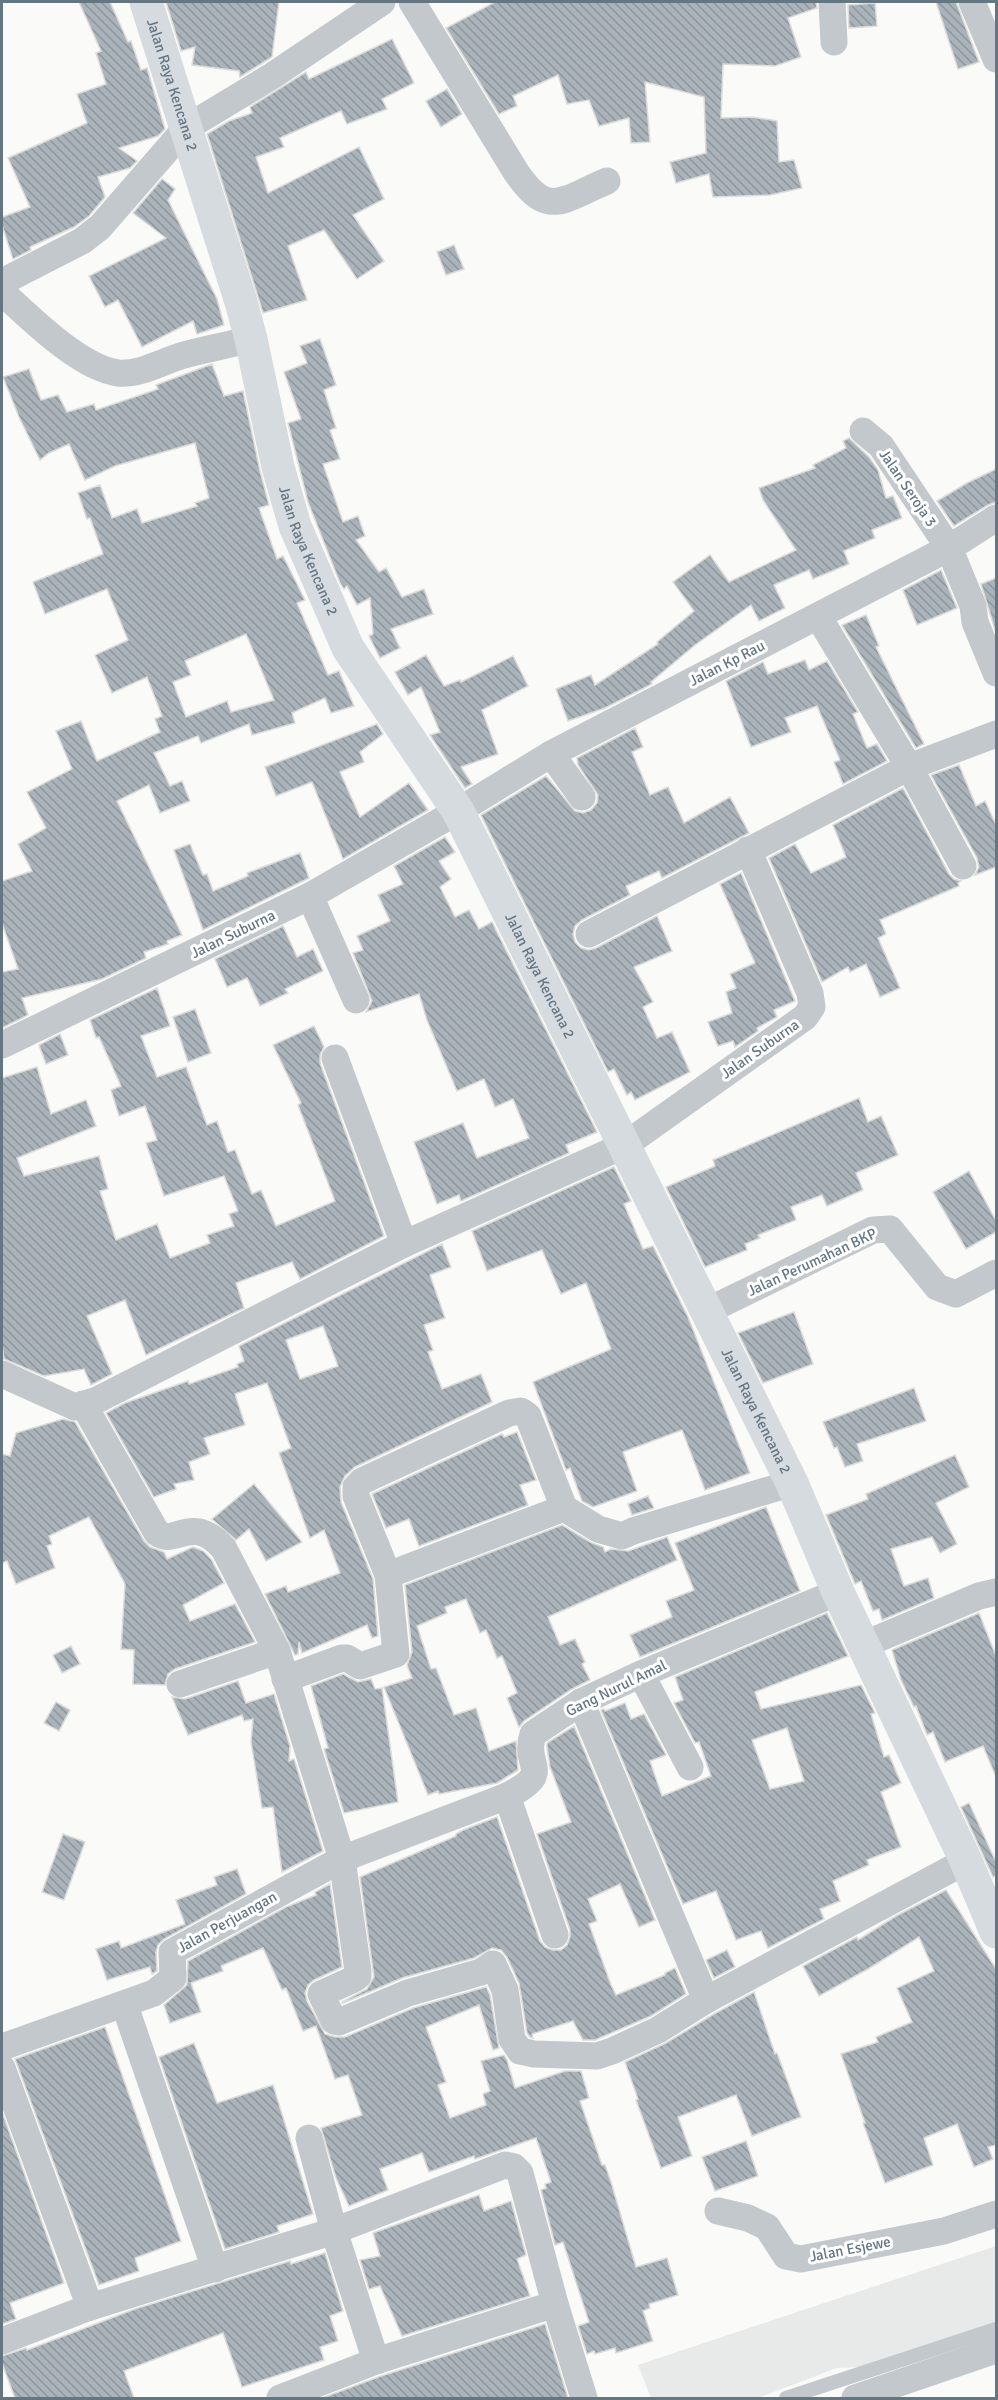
<svg xmlns="http://www.w3.org/2000/svg" width="998" height="2400" font-family="Signika,sans-serif">
  <defs>
    <pattern id="building-back-hatch" width="6" height="6" patternUnits="userSpaceOnUse" patternTransform="scale(1.5)"><rect width="6" height="6" fill="#aab3b9"/><path d="M-1 5l2 2M0 0l6 6M5-1l2 2" fill="none" stroke="#8e969c"/></pattern>
  </defs>
  <rect width="100%" height="100%" fill="#fafaf8"/>
  <polygon fill="#e8e9e9" points="996,2246 996,2333 908,2365 837,2368 758,2398 651,2398 638,2365"/>
  <g fill="url(#building-back-hatch)" stroke="#dcdcda" stroke-width="1.5" fill-rule="evenodd">
    <polygon points="79,2 110,2 128,42 131,41 141,70 147,68 165,129 158,136 119,148 137,161 130,168 98,177 105,197 89,216 74,227 30,247 31,250 13,259 2,225 2,217 30,207 8,158 87,123 77,94 106,84 96,53 101,51"/>
    <polygon points="166,2 279,2 272,57 240,77 239,71 192,65 195,47 181,51"/>
    <polygon points="495,2 816,2 817,8 788,18 801,57 775,66 723,64 721,118 752,117 777,121 779,162 794,160 802,188 770,195 713,197 709,174 676,183 670,162 706,153 704,97 645,82 650,142 631,143 629,118 599,126 589,100 567,104 558,75 513,96 517,106 499,114 446,28"/>
    <polygon points="936,2 956,2 979,62 958,69"/>
    <polygon points="875,3 877,26 849,28 848,5"/>
    <polygon points="392,39 414,83 382,99 387,109 347,124 341,111 280,138 284,147 256,157 268,193 359,147 384,199 353,215 384,261 357,279 324,230 288,246 307,300 263,313 207,134 229,121 252,113 250,107 306,72 309,79"/>
    <polygon points="447,89 462,114 441,127 426,101"/>
    <polygon points="162,179 175,189 168,200 217,299 224,325 197,334 193,321 142,347 118,300 105,307 89,276 166,238 133,213"/>
    <polygon points="454,245 464,269 446,275 437,252"/>
    <polygon points="320,339 336,385 324,390 336,428 330,430 340,459 323,464 343,522 358,516 365,536 356,540 379,572 386,568 402,597 424,589 433,614 391,629 400,648 380,658 369,636 373,634 370,598 357,605 347,586 344,589 340,583 308,502 288,423 301,419 284,372 307,363 300,346"/>
    <path d="M212 364 224 396 243 391 260 471 269 505 259 508 277 559 283 556 305 600 297 603 328 675 339 671 354 706 331 713 325 698 292 713 295 723 252 735 249 724 201 743 198 736 154 753 170 786 182 781 190 801 160 813 149 785 117 801 182 935 167 941 168 944 144 952 146 958 102 979 22 998 28 1015 2 1028V972L18 969 2 923V881L32 871 18 844 46 828 27 792 72 769 56 731 81 721 97 761 160 732 155 719 162 716 147 677 112 693 95 655 128 640 107 589 45 614 33 582 103 554 90 518 87 519 78 493 100 485 112 518 137 509 142 523 197 506 195 503 209 498 195 443 115 466 85 480 69 444 49 453 40 460 19 417 3 377 29 369 41 400 58 395 67 412 94 404 96 410 158 389 156 385ZM246 634 274 700 231 712 227 701 186 717 173 682 191 675 185 661Z"/>
    <polygon points="849,438 869,457 878,470 886,498 893,496 902,518 872,530 875,538 844,551 849,564 813,579 809,570 774,585 785,608 759,621 751,605 695,645 651,682 652,684 605,708 568,721 556,689 591,675 595,685 658,644 657,642 694,611 673,582 710,555 729,582 796,550 763,500 759,488 815,468 813,465 846,448 843,441"/>
    <polygon points="996,469 996,502 988,505 954,526 937,501 967,483"/>
    <polygon points="941,570 957,608 917,625 903,590"/>
    <polygon points="996,578 996,633 981,584"/>
    <polygon points="866,615 879,646 876,647 924,744 916,748 842,625"/>
    <polygon points="426,655 444,686 460,680 461,682 513,656 528,686 482,710 498,754 461,767 472,784 465,788 430,735 440,732 421,687 408,695 395,672"/>
    <polygon points="805,660 809,670 827,661 858,712 853,714 867,748 877,744 887,761 843,784 834,762 840,760 817,706 785,718 791,732 751,747 726,681 763,662 768,674"/>
    <polygon points="377,724 383,734 360,752 364,762 340,772 360,817 409,783 428,810 343,859 312,782 276,796 265,767"/>
    <polygon points="635,728 643,747 632,752 650,795 668,787 684,823 730,797 749,833 662,878 659,871 626,886 630,895 582,920 575,926 573,934 575,942 581,948 589,950 596,948 657,916 672,951 634,967 653,1002 643,1007 657,1038 672,1032 690,1072 635,1100 631,1092 627,1095 614,1069 608,1072 481,815 546,776 575,811 583,813 591,810 597,803 598,795 578,765 577,758"/>
    <polygon points="959,765 976,806 985,801 996,825 996,867 975,875 979,867 977,858 931,775"/>
    <polygon points="903,788 949,874 954,879 961,881 958,883 959,886 880,920 886,934 878,938 900,988 880,997 866,964 850,972 848,967 822,982 769,858 795,844 811,873 846,857 833,825"/>
    <polygon points="445,837 455,852 439,861 451,879 440,887 455,917 469,910 479,929 492,922 597,1132 566,1145 569,1153 461,1201 459,1195 437,1204 414,1142 463,1123 477,1158 529,1138 513,1099 495,1107 484,1079 457,1091 427,1020 419,994 366,1012 372,1001 353,953 363,950 357,936 390,921 378,895 403,884 394,866"/>
    <polygon points="190,844 203,875 207,874 213,891 248,876 247,873 300,853 309,878 203,930 174,850"/>
    <polygon points="741,873 795,1001 774,1010 777,1017 757,1028 758,1031 735,1047 733,1041 718,1046 708,1022 732,1013 726,992 736,988 730,974 755,963 720,884"/>
    <polygon points="283,926 297,957 313,949 323,971 285,989 288,993 260,1006 247,978 227,987 215,959"/>
    <polygon points="157,988 170,1026 141,1036 157,1077 186,1067 207,1125 217,1121 228,1152 235,1150 252,1194 261,1190 276,1226 335,1201 298,1105 301,1103 273,1045 314,1026 324,1047 320,1055 320,1063 384,1236 300,1279 292,1262 236,1283 244,1308 146,1355 125,1300 87,1316 112,1374 91,1385 84,1369 44,1376 4,1359 2,1344 2,1078 37,1067 51,1114 86,1100 96,1126 17,1158 24,1176 99,1156 108,1189 100,1191 116,1240 157,1224 170,1258 210,1243 207,1235 234,1226 229,1214 238,1211 224,1176 164,1196 146,1143 157,1140 145,1106 119,1116 111,1090 121,1086 99,1037 96,1038 90,1020"/>
    <polygon points="195,1009 211,1053 188,1062 173,1017"/>
    <polygon points="60,1034 68,1055 46,1064 39,1045"/>
    <polygon points="859,1098 868,1122 881,1116 898,1155 856,1173 863,1190 827,1206 822,1195 791,1207 796,1220 758,1235 760,1238 745,1244 747,1250 705,1267 666,1187 715,1166 713,1160"/>
    <polygon points="614,1167 631,1201 624,1204 643,1249 653,1246 688,1317 750,1473 705,1490 682,1430 623,1452 637,1491 593,1507 582,1501 570,1468 566,1470 533,1382 611,1349 586,1283 561,1294 542,1250 487,1271 472,1231"/>
    <polygon points="969,1171 996,1221 996,1232 966,1249 933,1192"/>
    <path d="M442 1244 451 1267 430 1275 445 1318 424 1325 433 1350 428 1352 442 1389 481 1374 492 1402 355 1467 345 1476 340 1487 341 1502 373 1579 378 1636 372 1638 367 1625 302 1653 299 1642 298 1654 295 1655 265 1594 286 1586 288 1592 340 1573 324 1530 310 1538 279 1453 291 1448 267 1383 235 1394 245 1425 204 1438 210 1454 189 1462 194 1480 174 1484 176 1489 154 1497 106 1413 125 1403 188 1381 189 1384 238 1367 237 1364 244 1361 239 1346ZM323 1326 338 1366 300 1379 286 1340Z"/>
    <polygon points="794,1312 813,1364 763,1383 738,1333"/>
    <polygon points="914,1388 926,1421 857,1444 863,1461 845,1467 837,1447 834,1448 823,1422"/>
    <polygon points="63,1419 75,1422 144,1541 150,1547 164,1552 167,1559 193,1547 203,1551 211,1559 224,1583 183,1605 190,1621 235,1604 255,1642 175,1669 168,1674 165,1685 133,1684 134,1650 121,1649 125,1584 89,1517 49,1536 52,1544 47,1546 55,1568 16,1584 7,1561 2,1563 2,1454 10,1456 16,1433"/>
    <polygon points="517,1432 536,1480 520,1485 528,1505 419,1546 409,1519 386,1528 372,1494 502,1434 504,1437"/>
    <polygon points="955,1455 969,1487 936,1503 957,1544 940,1553 932,1537 891,1549 904,1586 928,1578 934,1598 882,1620 879,1609 873,1611 861,1581 855,1584 826,1515 868,1499 866,1494"/>
    <polygon points="254,1484 302,1542 266,1561 249,1529 236,1540 212,1519"/>
    <polygon points="648,1496 654,1508 632,1515 628,1504"/>
    <polygon points="766,1507 800,1591 640,1657 630,1635 672,1617 666,1601 694,1590 675,1543"/>
    <polygon points="562,1525 590,1542 603,1547 605,1552 611,1549 628,1551 667,1537 677,1560 548,1617 560,1645 575,1639 585,1662 582,1664 590,1680 572,1689 524,1721 519,1727 507,1698 517,1693 502,1656 497,1658 486,1630 480,1633 466,1599 445,1607 447,1613 417,1626 431,1669 436,1668 454,1715 476,1708 489,1751 516,1741 518,1770 497,1783 439,1794 438,1791 428,1795 384,1687 412,1678 407,1665 412,1652 405,1585"/>
    <path d="M827 1613 848 1656 755 1692 761 1709 861 1685 875 1713 871 1714 884 1757 889 1755 901 1783 881 1792 901 1847 867 1860 869 1865 833 1881 840 1901 820 1909 824 1919 768 1948 761 1931 736 1940 716 1891 683 1904 601 1710 604 1709 605 1711 625 1703 631 1719 644 1714 666 1755 650 1761 662 1796 711 1776 699 1742 695 1743 674 1703 683 1700 675 1677ZM787 1728 804 1781 770 1789 752 1740Z"/>
    <polygon points="979,1613 996,1656 996,1777 983,1746 945,1762 933,1732 927,1735 916,1706 914,1707 901,1680 892,1650"/>
    <polygon points="71,1646 80,1664 62,1673 53,1655"/>
    <polygon points="343,1674 358,1682 371,1679 375,1689 382,1688 398,1802 344,1813 324,1749 328,1748 311,1686"/>
    <polygon points="238,1681 246,1703 274,1694 290,1746 289,1761 294,1759 323,1851 282,1872 273,1807 262,1808 251,1742 253,1719 244,1721 242,1715 188,1735 172,1697 185,1699"/>
    <polygon points="56,1702 70,1710 59,1731 44,1723"/>
    <polygon points="574,1726 655,1920 639,1927 620,1884 588,1899 597,1921 589,1924 611,1985 616,1995 665,1975 665,1973 675,1968 686,1994 651,2016 595,2040 583,2040 573,2021 532,2034 533,2038 530,2037 527,2033 519,1983 507,1957 501,1950 492,1948 474,1958 402,1978 343,2003 342,2002 367,1989 374,1977 360,1877 456,1836 456,1834 463,1830 497,1817 540,1941 545,1947 553,1950 561,1950 567,1945 570,1937 570,1930 537,1834 571,1822 550,1767 547,1747 547,1743"/>
    <polygon points="969,1803 996,1862 996,1875 993,1877 961,1807"/>
    <polygon points="63,1834 85,1842 64,1900 42,1892"/>
    <polygon points="237,1869 246,1894 164,1939 158,1945 156,1952 157,1971 152,1974 150,1967 107,1980 96,1949 119,1941 121,1948 185,1924 176,1900 217,1885 214,1877"/>
    <polygon points="330,1884 342,1967 314,1980 308,1985 305,1993 307,2001 325,2034 336,2037 345,2037 413,2008 486,1987 490,1995 499,2048 493,2050 479,2005 426,2027 446,2082 438,2085 450,2118 486,2105 483,2094 490,2091 481,2061 504,2055 507,2060 515,2088 565,2071 581,2071 589,2098 580,2101 602,2165 605,2165 611,2182 636,2267 667,2258 678,2295 649,2304 650,2308 643,2311 653,2341 616,2353 615,2348 595,2354 594,2351 587,2354 578,2326 589,2322 563,2242 555,2245 541,2190 546,2188 545,2184 551,2182 536,2138 475,2159 474,2156 429,2172 422,2153 380,2169 388,2190 349,2206 336,2178 321,2128 362,2115 348,2075 335,2079 316,2026 303,2031 286,1988 282,1990 263,1948 221,1966 223,1971 191,1983 201,2012 170,2023 164,2005 187,1985 188,1961 286,1907 316,1895 315,1892"/>
    <polygon points="946,1890 996,1969 996,2145 988,2147 993,2159 974,2167 957,2124 924,2138 933,2165 885,2183 863,2123 865,2123 841,2054 878,2042 876,2037 912,2022 897,1988 934,1971 919,1937 868,1969 819,1996 803,1966 857,1937 858,1940 896,1916"/>
    <polygon points="727,1950 735,1967 714,1978 706,1960"/>
    <polygon points="754,1992 775,2054 777,2053 801,2117 752,2136 736,2095 678,2117 692,2156 661,2168 636,2100 638,2099 625,2062 666,2043 714,2014"/>
    <polygon points="105,2027 181,2241 135,2258 139,2271 99,2285 15,2059"/>
    <polygon points="194,2043 217,2103 273,2085 313,2214 277,2226 279,2232 225,2249 159,2057"/>
    <polygon points="2,2112 64,2283 10,2303 16,2319 2,2324"/>
    <polygon points="746,2141 758,2176 715,2191 702,2157"/>
    <polygon points="479,2195 484,2211 511,2201 526,2255 517,2259 530,2296 402,2336 380,2286 369,2289 360,2260 380,2256 373,2233"/>
    <polygon points="325,2253 343,2311 330,2316 338,2341 320,2347 324,2360 242,2387 223,2333 124,2371 134,2398 15,2398 2,2363 2,2356 26,2348 27,2350 135,2309 290,2261 291,2264"/>
    <polygon points="545,2324 568,2398 322,2398 381,2376"/>
  </g>
  <g fill="none" stroke-linecap="round" stroke-linejoin="round">
    <polyline stroke="#c3c8cc" stroke-width="14" points="786,2398 996,2329"/>
    <g stroke="#c3c8cc" stroke-width="27">
      <path d="M412 2 516 172C548 219 562 200 607 181"/>
      <polyline points="832,2 834,42"/>
      <polyline points="972,2 996,59"/>
      <polyline points="2,282 82,241 100,227 186,128 272,76 382,2"/>
      <path d="M2 292C29 317 80 368 118 373 140 375 163 361 184 355 206 349 229 345 251 339"/>
      <polyline points="863,431 881,446 949,548 973,606 975,622 996,673"/>
      <polyline points="818,616 909,767 963,866"/>
      <polyline points="551,754 582,797"/>
      <polyline points="310,896 356,1000"/>
      <polyline points="589,934 909,767 996,734"/>
      <polyline points="2,1045 310,896 458,811 551,754 949,548 996,518"/>
      <polyline points="335,1058 404,1244"/>
      <polyline points="705,1312 873,1230 890,1229 937,1287 956,1294 996,1273"/>
      <polyline points="2,1374 75,1407 97,1400 404,1244 625,1145 805,1017 812,1007 810,993 748,850"/>
      <path d="M83 1404 157 1533C176 1547 191 1512 224 1549L277 1651 342 1859 358 1971V1976L354 1979 321 1994 334 2021 339 2022 408 1993 481 1972 493 1964 505 1990 512 2039 520 2051 534 2054 597 2056 612 2051 658 2030 706 2000 966 1861"/>
      <polyline points="388,1575 564,1508 598,1529 622,1536 633,1531 792,1483"/>
      <polyline points="863,1645 979,1596 996,1592"/>
      <polyline points="641,1674 690,1767"/>
      <polyline points="285,1679 342,1658 347,1658 360,1666 396,1654 388,1575 356,1496 356,1487 362,1481 509,1413 521,1411 528,1416 564,1508"/>
      <polyline points="180,1684 277,1651"/>
      <polyline points="581,1702 706,2000"/>
      <polyline points="507,1796 555,1935"/>
      <polyline points="126,2009 215,2269"/>
      <path d="M2 2047 154 1993 173 1978 172 1952 342 1859 507 1796C556 1771 522 1768 533 1734L581 1702 641 1674 838 1592"/>
      <polyline points="2,2068 90,2307"/>
      <polyline points="309,2138 334,2231 376,2361"/>
      <polyline points="718,2211 748,2218 767,2227 786,2256 801,2259 944,2231 996,2214"/>
      <polyline points="2,2341 90,2307 334,2231 505,2165 514,2167 520,2173 555,2304 584,2398"/>
      <polyline points="280,2398 376,2361 555,2304"/>
      <polyline points="855,2398 996,2350"/>
    </g>
    <path stroke="#d6dbdf" stroke-width="33" id="s1" d="M146 2 241 302 251 339 278 467 295 526 348 648 458 811 792 1483 838 1592 966 1861 996 1932"/>
  </g>
  <g text-anchor="middle" dominant-baseline="central" stroke-width="6" stroke-linejoin="round" paint-order="stroke">
    <g font-size="15" fill="#657683" stroke="#fff">
      <text stroke="none"><textPath href="#s1" startOffset="87">Jalan Raya Kencana 2</textPath></text>
      <text transform="translate(908 488) rotate(56)">Jalan Seroja 3</text>
      <text stroke="none"><textPath href="#s1" startOffset="573">Jalan Raya Kencana 2</textPath></text>
      <text transform="translate(727 663) rotate(-27)">Jalan Kp Rau</text>
      <text transform="translate(233 934) rotate(-26)">Jalan Suburna</text>
      <text stroke="none"><textPath href="#s1" startOffset="1059">Jalan Raya Kencana 2</textPath></text>
      <text transform="translate(760 1049) rotate(-35)">Jalan Suburna</text>
      <text transform="translate(812 1262) rotate(-25)">Jalan Perumahan BKP</text>
      <text stroke="none"><textPath href="#s1" startOffset="1545">Jalan Raya Kencana 2</textPath></text>
      <text transform="translate(616 1688) rotate(-26)">Gang Nurul Amal</text>
      <text transform="translate(227 1922) rotate(-29)">Jalan Perjuangan</text>
      <text transform="translate(850 2249) rotate(-11)">Jalan Esjewe</text>
    </g>
  </g>
  <rect width="998" height="2400" fill="none" stroke="#657683" stroke-width="6"/>
</svg>
